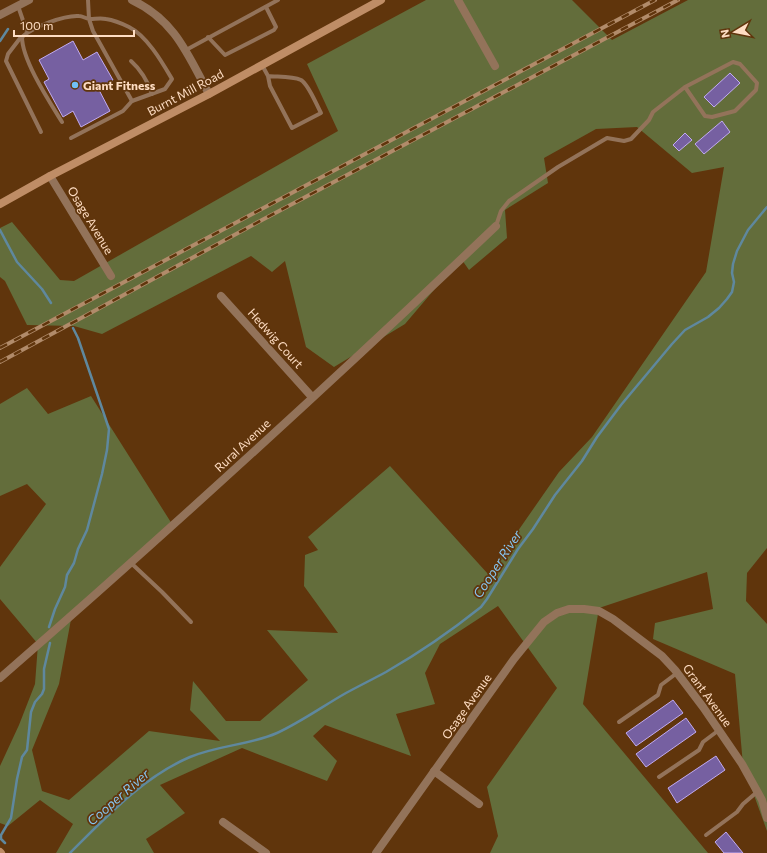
<svg xmlns="http://www.w3.org/2000/svg" width="767" height="853" font-family="Commissioner,sans-serif">
  <rect width="100%" height="100%" fill="#60350c"/>
  <polygon fill="#636d3b" points="426,0 572,0 612,40 688,0 767,0 767,548 747,573 746,601 767,624 767,831 743,765 735,674 653,639 655,623 713,609 707,572 599,608 583,704 708,853 490,853 498,836 487,787 557,688 498,606 440,644 425,673 435,704 396,714 411,756 325,725 313,736 337,761 327,781 242,748 160,785 185,813 146,839 154,853 56,853 73,824 40,800 8,826 0,823 0,766 19,725 35,684 38,644 0,599 0,567 46,504 27,484 0,496 0,404 27,388 48,414 91,396 172,524 72,614 59,684 32,750 42,791 69,800 149,731 220,741 190,710 193,681 226,721 260,721 308,680 267,630 338,633 304,586 305,555 318,550 308,537 390,466 488,574 559,472 592,437 706,272 724,167 692,173 637,127 596,129 544,158 548,183 505,210 507,238 469,270 462,260 439,284 405,324 334,367 306,347 285,261 272,272 251,256 102,334 74,326 27,325 5,281 0,277 0,228 12,222 60,280 74,281 338,131 307,64"/>
  <g fill="none" stroke-linecap="round" stroke-linejoin="round">
    <g stroke="#5f889e" stroke-width="2.5">
      <polyline points="0,41 8,29"/>
      <polyline points="0,230 17,262 42,289 51,303"/>
      <polyline points="49,627 55,609 65,587 67,575 74,563 78,549 87,530 102,474 107,450 109,429 106,420 78,338 73,328"/>
      <polyline points="5,843 1,839 1,835 11,818 17,779 22,757 27,750 31,712 35,702 42,694 44,689 44,669 50,643"/>
      <path d="M70 853C106 817 143 777 190 757 219 745 250 745 277 733 301 722 323 706 346 693 359 686 373 679 386 672 419 653 451 631 481 607L487 599 518 549 533 529 555 495 582 461 597 437 621 405 672 344 685 330 708 317 719 308 727 299 732 292 734 282 732 273 733 264 737 251 748 230 767 207"/>
    </g>
  </g>
  <g fill="#7660a1" stroke="#c1abf1">
    <polygon points="73,41 83,60 97,52 113,80 98,88 110,111 81,127 73,111 63,117 44,82 49,79 39,60"/>
    <polygon points="730,73 740,83 714,107 704,97"/>
    <polygon points="722,121 730,132 704,154 695,144"/>
    <polygon points="685,133 692,140 679,151 673,145"/>
    <polygon points="673,700 683,713 636,746 626,733"/>
    <polygon points="686,718 696,732 646,767 636,754"/>
    <polygon points="716,756 725,770 677,803 668,788"/>
    <polygon points="726,832 743,853 724,853 715,842"/>
  </g>
  <g fill="none" stroke-linecap="round" stroke-linejoin="round">
    <g stroke="#93735a" stroke-width="4">
      <polyline points="18,6 27,32"/>
      <polyline points="21,37 8,54 6,61 41,132"/>
      <polyline points="208,37 225,55 274,30 276,27 266,7"/>
      <polyline points="186,50 278,0"/>
      <path d="M131 61C140 69 148 82 152 94"/>
      <path d="M262 65 268 76 270 86 292 128 321 113C316 104 309 85 301 80 292 76 278 77 268 76"/>
      <path d="M62 122C49 101 22 60 22 37 33 27 64 15 79 16 83 16 86 19 90 19 95 19 101 18 106 19 113 20 123 24 129 27 147 36 162 62 172 79L165 89 132 101 93 31 89 19 88 0"/>
      <polyline points="71,138 123,111 132,101"/>
      <polyline points="496,226 501,211 509,201 558,167 607,138 624,141 631,139 649,120 653,112 685,87 733,62 740,64 757,83 756,90 735,111 712,117 705,116 685,87"/>
      <polyline points="131,563 162,592 191,622"/>
      <polyline points="619,722 658,695 661,685 677,673"/>
      <polyline points="659,777 699,750 703,742 719,730"/>
      <polyline points="706,835 737,812 743,804 757,792"/>
    </g>
    <g stroke="#93735a" stroke-width="8">
      <path d="M132 0C175 20 188 55 209 94"/>
      <polyline points="458,0 495,66"/>
      <polyline points="0,15 29,0"/>
      <polyline points="50,176 111,276"/>
      <polyline points="221,296 312,397"/>
      <path d="M0 678C169 531 334 380 496 226"/>
      <polyline points="434,771 479,804"/>
      <polyline points="223,822 266,853"/>
      <polyline points="376,853 514,659 544,622 557,613 569,609 584,609 599,611 613,619 662,656 675,670 703,707 742,764 762,800 767,818"/>
    </g>
    <g stroke="#bf8d66" stroke-width="8">
      <polyline points="0,204 50,176 209,94 381,0"/>
      <polyline points="0,852 1,853"/>
    </g>
    <defs>
      <g id="rail">
        <polyline points="0,348 655,0"/>
        <polyline points="0,362 262,220 678,0"/>
      </g>
    </defs>
    <use href="#rail" stroke="#b18b6a" stroke-width="4"/>
    <use href="#rail" stroke="#60350c" stroke-width="2.5" stroke-dasharray="8" stroke-linecap="butt"/>
  </g>
  <circle fill="#71c1f5" stroke="#60350c" stroke-width="1.5" cx="75" cy="85" r="4"/>
  <g text-anchor="middle" dominant-baseline="central" stroke-width="3.5" stroke-linejoin="round" paint-order="stroke">
    <g font-size="12" font-weight="bold" fill="#feddc3" stroke="#60350c" text-anchor="start">
      <text x="83" y="85">Giant Fitness</text>
    </g>
    <g font-size="12" fill="#feddc3" stroke="#60350c">
      <text transform="translate(185 92) rotate(-28)">Burnt Mill Road</text>
      <text transform="translate(91 220) rotate(59)">Osage Avenue</text>
      <text transform="translate(276 338) rotate(48)">Hedwig Court</text>
      <text transform="translate(242 445) rotate(-43)">Rural Avenue</text>
      <text transform="translate(708 695) rotate(54)">Grant Avenue</text>
      <text transform="translate(466 706) rotate(-55)">Osage Avenue</text>
    </g>
    <g font-size="13" font-style="italic" fill="#86c6f2" stroke="#60350c">
      <text transform="translate(497 564) rotate(-57)">Cooper River</text>
      <text transform="translate(118 797) rotate(-41)">Cooper River</text>
    </g>
  </g>
  <g transform="translate(735 32) rotate(260)" stroke="#60350c" stroke-width="3" paint-order="stroke">
  <path d="M0-3L7 15L0 10L-7 15Z" fill="#feddc3"/>
  <text y="-6" font-size="11" font-weight="bold" text-anchor="middle" fill="#feddc3">N</text>
  </g>
  <path d="M14 30v6h120v-6" fill="none" stroke="#feddc3" stroke-width="2"/>
  <text x="20" y="30" font-size="12" fill="#feddc3" stroke="#60350c" stroke-width="3" paint-order="stroke">100 m</text>
</svg>
